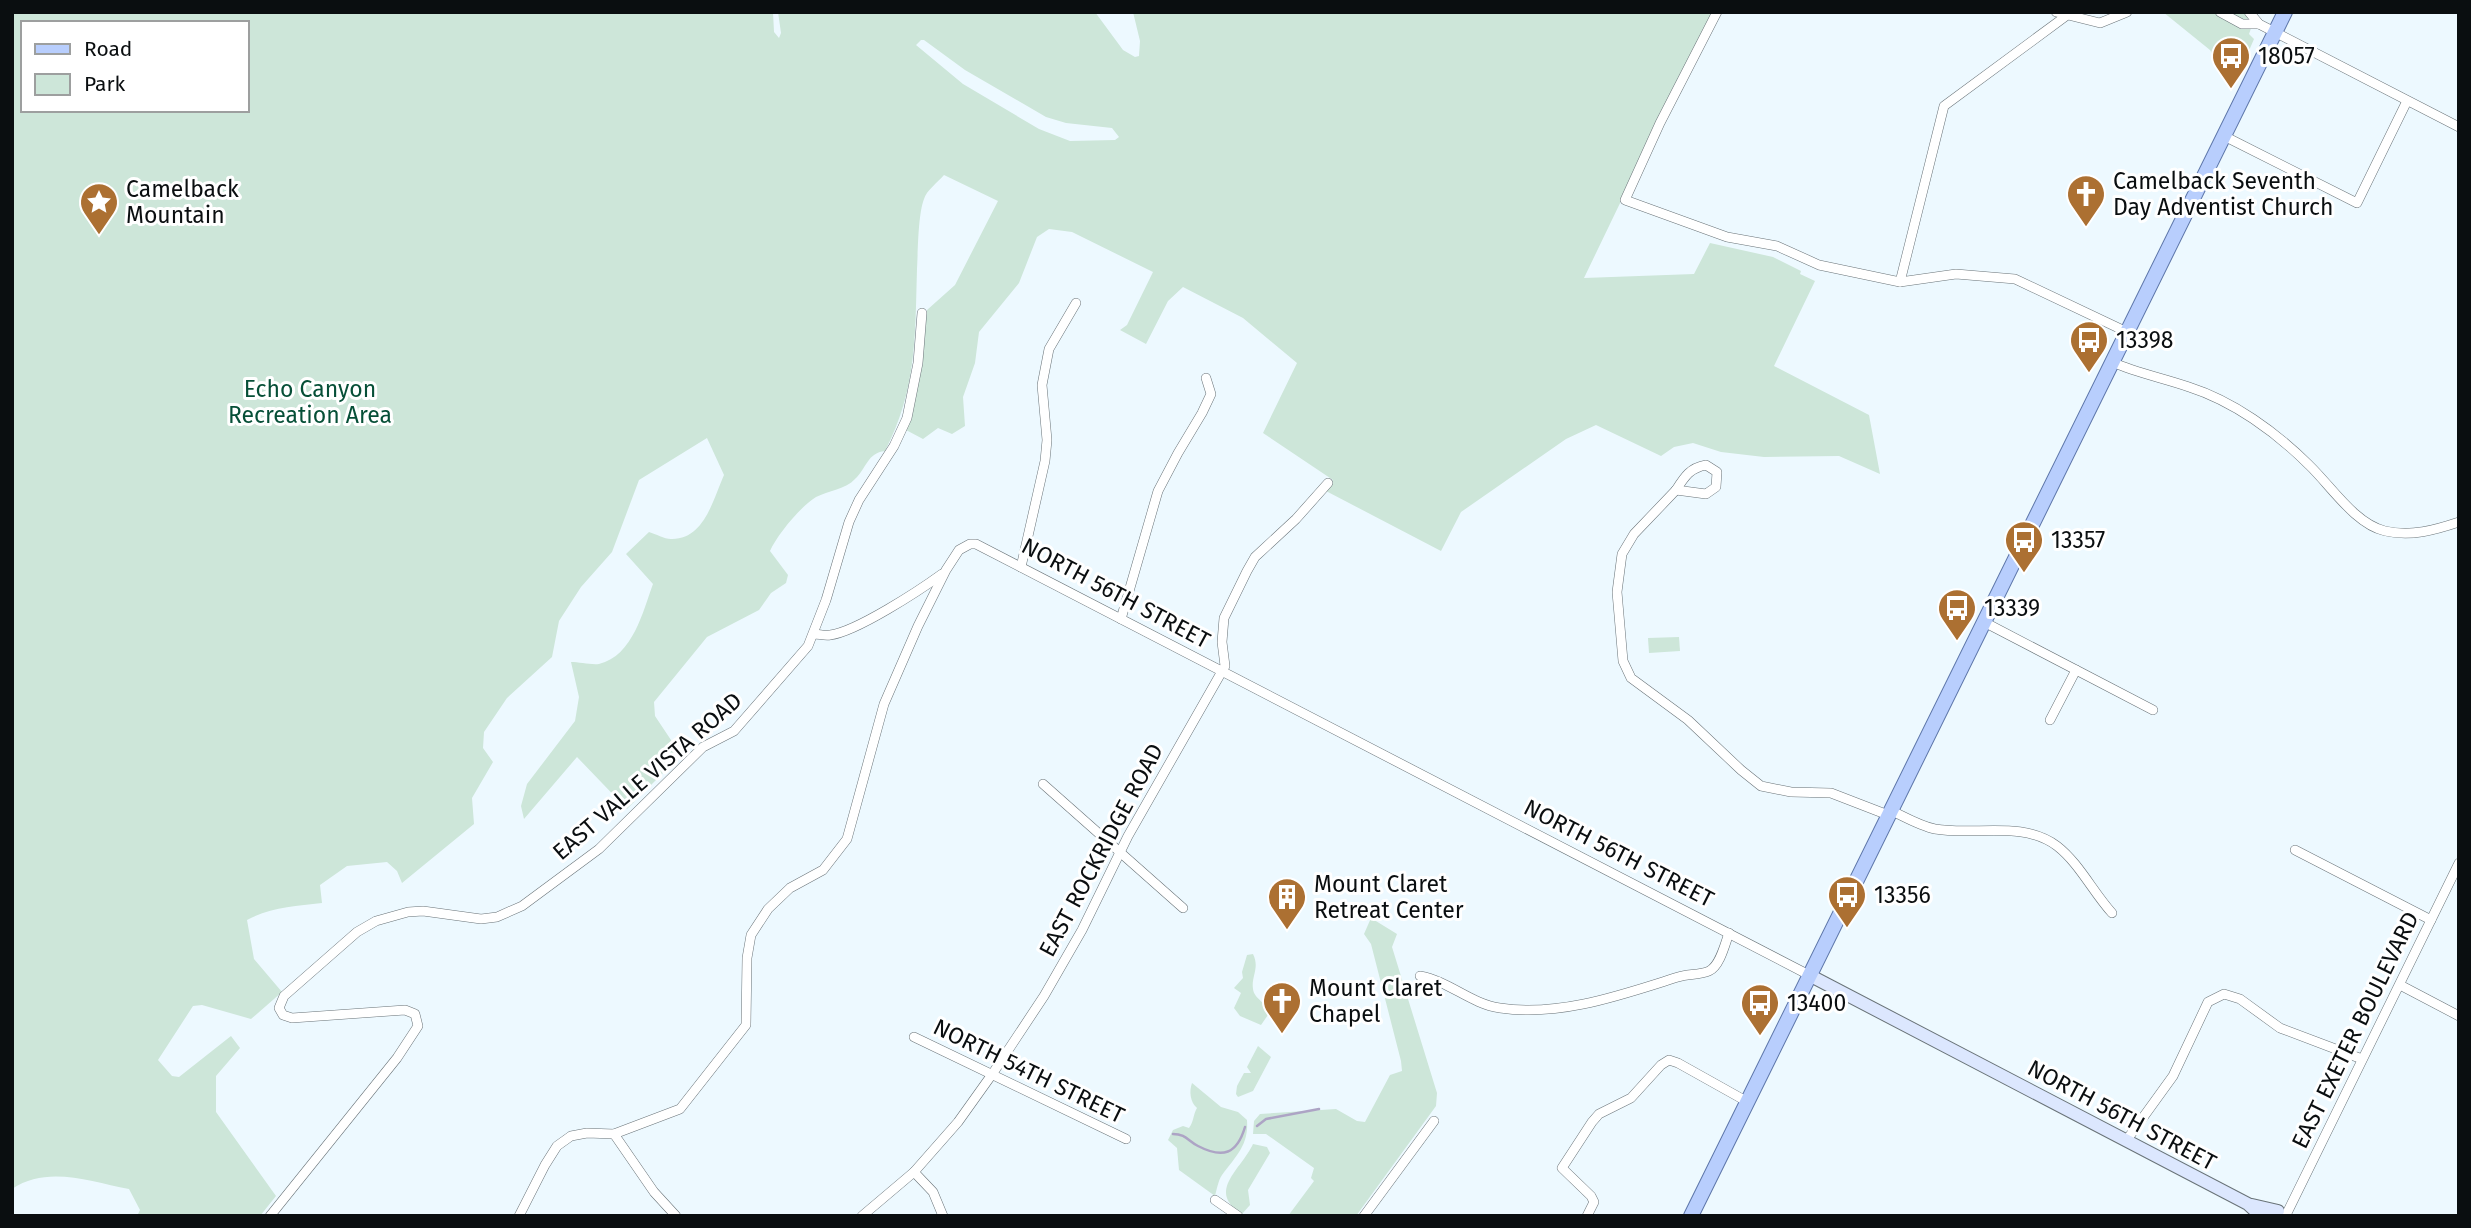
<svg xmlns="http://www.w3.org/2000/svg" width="2471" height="1228" font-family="'Fira Sans',sans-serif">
  <rect width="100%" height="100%" fill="#edf9ff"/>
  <g fill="#cde6d9" fill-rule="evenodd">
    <path d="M12 12H773L774 32 779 38 781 33 778 12H1095L1123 50 1135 57 1139 56 1140 41 1133 12H1712L1584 278 1694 274 1710 243 1773 257 1801 271 1800 274 1815 281 1774 366 1869 415 1880 474 1839 456 1764 457 1721 452 1693 443 1674 447 1661 456 1596 425 1566 439 1461 512 1441 551 1326 491 1333 480 1263 433 1297 363 1243 318 1183 287 1168 301 1146 344 1120 330 1127 325 1153 272 1072 232 1049 229 1037 237 1019 283 979 332 975 363 963 397 965 426 952 434 938 428 923 439 906 430 923 349 927 310 955 285 998 201 944 175C938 182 926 191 924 199 918 215 918 251 917 269 915 337 917 389 885 451 867 453 867 468 855 479 846 489 828 491 816 497 801 506 777 535 770 551L788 575 786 583 771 593 759 610 707 637 654 702 655 716 681 755 627 809 577 757 524 819 521 806 527 784 575 721 579 697 571 662C579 662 591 665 599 664 633 656 643 611 653 584L626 554 649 532C656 534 664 539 671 539 704 540 713 500 724 475L707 438 639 480 612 552 581 587 559 621 552 657 507 698 484 732 483 748 493 762 472 798 474 824 402 883 397 871 387 862 347 866 320 885 322 903C295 906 271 907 247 920L254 959 282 992 251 1019 202 1005 193 1006 158 1060 172 1076 179 1077 231 1036 240 1048 216 1076V1112L276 1196 260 1216H137L140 1210 129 1189C90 1182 48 1165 12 1189ZM23 23H247V110H23ZM921 40H924L965 70 1046 117 1066 123 1112 128 1119 137 1115 140 1070 141 1039 129 963 84 916 45Z"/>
    <polygon points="2163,12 2257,12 2249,34 2254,39 2232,90 2210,50"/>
    <polygon points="1679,637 1680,651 1649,653 1648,638"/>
    <polygon points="1371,918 1397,934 1392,947 1437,1093 1436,1106 1356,1216 1288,1216 1314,1181 1311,1178 1314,1168 1266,1134 1253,1134 1254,1121 1260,1114 1336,1109 1357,1121 1365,1122 1390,1075 1402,1071 1401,1061 1371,944 1364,934"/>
    <path d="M1253 954C1260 968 1251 976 1253 989 1254 999 1267 1003 1270 1012L1261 1025 1240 1016 1234 1008 1241 993 1234 988 1243 978 1242 972 1247 955Z"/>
    <polygon points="1258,1046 1271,1057 1253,1091 1238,1097 1236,1094 1237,1086 1244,1073 1251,1073 1247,1067"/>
    <path d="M1192 1083 1221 1107 1238 1112 1247 1120C1249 1145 1236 1156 1222 1175 1218 1181 1217 1189 1215 1196L1179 1170 1177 1148 1168 1140 1173 1130 1183 1126 1189 1128C1194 1121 1193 1115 1197 1108 1190 1102 1189 1091 1192 1083Z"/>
    <path d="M1253 1144 1267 1147 1270 1153 1248 1190 1250 1205 1242 1214C1206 1191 1241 1170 1253 1144Z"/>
  </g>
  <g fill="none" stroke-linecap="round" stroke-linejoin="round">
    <g stroke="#ada4c5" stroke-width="2.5">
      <polyline points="1257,1126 1266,1119 1319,1109"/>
      <path d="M1173 1134C1186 1134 1188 1141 1198 1146 1223 1159 1237 1154 1245 1127"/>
    </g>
    <defs>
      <g id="street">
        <polyline points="1717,12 1660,123 1625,200 1727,237 1777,246 1819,265 1900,282 1956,274 2015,279 2127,332"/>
        <polyline points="2056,12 2100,23 2127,12"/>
        <polyline points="2220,12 2242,24 2259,24"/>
        <polyline points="2249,12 2259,24 2459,127"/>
        <polyline points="2224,136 2357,203 2407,101"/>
        <polyline points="1900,282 1944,106 2066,16"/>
        <path d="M2112 362C2137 373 2163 378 2189 387 2233 401 2276 432 2309 465 2331 486 2355 524 2385 531 2411 537 2435 530 2459 522"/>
        <path d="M1706 465 1717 472 1716 487 1706 494 1676 490C1685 476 1690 468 1706 465Z"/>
        <polyline points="1676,490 1634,534 1622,554 1617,592 1623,661 1631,678 1688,720 1741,770 1761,786 1791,792 1831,793 1888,815"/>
        <polyline points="1021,567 1045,461 1047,440 1042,385 1049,349 1076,303"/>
        <polyline points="1121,619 1158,491 1178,453 1202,413 1211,394 1206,378"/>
        <polyline points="1984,622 2153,710"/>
        <path d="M814 634C819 634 825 636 830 635 856 632 920 590 942 574"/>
        <polyline points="2050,720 2076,670"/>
        <polyline points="1043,784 1183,908"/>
        <path d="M1890 810C1905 817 1920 826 1935 829 1975 836 2022 820 2057 846 2079 863 2093 892 2112 913"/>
        <polyline points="2295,850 2431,920"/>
        <path d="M1420 976C1449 981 1471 1004 1500 1008 1560 1017 1621 995 1678 977 1688 974 1700 975 1709 971 1720 966 1725 944 1729 933"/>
        <polyline points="2400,985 2459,1016"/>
        <polyline points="914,1037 1126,1139"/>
        <polyline points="614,1134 654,1192 676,1216"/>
        <polyline points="2126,1141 2173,1076 2208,1002 2224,994 2240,999 2280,1028 2362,1059"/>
        <polyline points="914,1172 933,1192 943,1216"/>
        <polyline points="1215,1200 1238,1216"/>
        <polyline points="2287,1213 2459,863"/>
        <polyline points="270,1216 397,1058 418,1026 415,1014 405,1010 292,1018 283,1015 279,1008 284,996 357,932 376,921 408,912 423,911 481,919 497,917 522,906 599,849 703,747 734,731 808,646 826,600 849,522 859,500 894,446 907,418 918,363 922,313"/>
        <polyline points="519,1216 545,1165 557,1146 571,1136 587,1133 614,1134 680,1109 746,1025 747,958 751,935 768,909 790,888 823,870 847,839 884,704 918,626 946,570 959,550 970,544 976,544 1809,975"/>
        <polyline points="862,1216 914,1172 958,1122 993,1073 1044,996 1082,930 1128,836 1225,666 1222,642 1224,618 1247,571 1255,557 1296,519 1328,483"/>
        <polyline points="1364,1216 1434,1121"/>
        <polyline points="1587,1216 1594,1202 1591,1196 1562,1168 1592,1122 1599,1114 1631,1098 1661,1065 1669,1060 1678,1063 1746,1101"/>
      </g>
      <g id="secondary">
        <polyline points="1809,975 2248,1204 2261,1216"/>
        <polyline points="2252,1205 2278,1211"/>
      </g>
      <polyline id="primary" points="1691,1216 2285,12"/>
    </defs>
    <use href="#street" stroke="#697378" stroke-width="10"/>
    <use href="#secondary" stroke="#697378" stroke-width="14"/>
    <use href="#primary" stroke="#5d76a9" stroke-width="16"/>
    <use href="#street" stroke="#fff" stroke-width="9"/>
    <use href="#secondary" stroke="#dce7fe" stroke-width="12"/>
    <use href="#primary" stroke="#b8cefd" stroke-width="14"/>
  </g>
  <defs>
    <symbol id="bus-pin" viewBox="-11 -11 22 30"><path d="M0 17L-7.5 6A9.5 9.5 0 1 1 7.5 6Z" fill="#ac7032" stroke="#fff"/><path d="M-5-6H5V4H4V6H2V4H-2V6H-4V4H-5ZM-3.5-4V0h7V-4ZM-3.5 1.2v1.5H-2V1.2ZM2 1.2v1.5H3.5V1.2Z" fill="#fff"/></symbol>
    <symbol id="church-pin" viewBox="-11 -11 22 30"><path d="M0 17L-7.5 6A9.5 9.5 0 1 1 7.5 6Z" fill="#ac7032" stroke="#fff"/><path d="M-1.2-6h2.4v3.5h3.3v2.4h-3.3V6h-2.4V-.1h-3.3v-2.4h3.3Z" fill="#fff"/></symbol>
    <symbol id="sight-pin" viewBox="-11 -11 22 30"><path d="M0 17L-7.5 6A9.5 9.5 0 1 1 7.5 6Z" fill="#ac7032" stroke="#fff"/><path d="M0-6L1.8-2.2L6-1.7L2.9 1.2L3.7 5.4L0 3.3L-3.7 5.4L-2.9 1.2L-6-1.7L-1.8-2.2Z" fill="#fff"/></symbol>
    <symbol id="building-pin" viewBox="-11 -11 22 30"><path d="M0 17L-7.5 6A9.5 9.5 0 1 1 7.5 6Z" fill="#ac7032" stroke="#fff"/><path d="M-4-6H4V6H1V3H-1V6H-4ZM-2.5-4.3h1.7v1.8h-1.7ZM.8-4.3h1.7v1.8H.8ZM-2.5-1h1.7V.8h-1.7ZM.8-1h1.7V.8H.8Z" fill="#fff"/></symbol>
  </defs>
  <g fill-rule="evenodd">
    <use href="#bus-pin" x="2209" y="34" width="44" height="60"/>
    <use href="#church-pin" x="2064" y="172" width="44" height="60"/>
    <use href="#sight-pin" x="77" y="180" width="44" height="60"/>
    <use href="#bus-pin" x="2067" y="318" width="44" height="60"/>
    <use href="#bus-pin" x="2002" y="518" width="44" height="60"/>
    <use href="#bus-pin" x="1935" y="586" width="44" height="60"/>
    <use href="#bus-pin" x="1825" y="873" width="44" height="60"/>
    <use href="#building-pin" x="1265" y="875" width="44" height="60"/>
    <use href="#church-pin" x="1260" y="979" width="44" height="60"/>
    <use href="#bus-pin" x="1738" y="981" width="44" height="60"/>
  </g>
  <g text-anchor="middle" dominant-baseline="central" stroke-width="6" stroke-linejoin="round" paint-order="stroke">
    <g font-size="23" fill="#0a0e10" stroke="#fff" text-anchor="start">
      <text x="2258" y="56">18057</text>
      <text x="2113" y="181">Camelback Seventh<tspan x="2113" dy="26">Day Adventist Church</tspan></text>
      <text x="126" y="189">Camelback<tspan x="126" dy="26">Mountain</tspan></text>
      <text x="2116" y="340">13398</text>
      <text x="2051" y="540">13357</text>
      <text x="1984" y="608">13339</text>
      <text x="1314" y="884">Mount Claret<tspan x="1314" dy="26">Retreat Center</tspan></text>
      <text x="1874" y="895">13356</text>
      <text x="1309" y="988">Mount Claret<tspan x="1309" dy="26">Chapel</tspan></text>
      <text x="1787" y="1003">13400</text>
    </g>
    <g font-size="23" fill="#064f37" stroke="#fff">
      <text x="310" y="389">Echo Canyon<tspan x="310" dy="26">Recreation Area</tspan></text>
    </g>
    <g font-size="23" fill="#0a0e10" stroke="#fff">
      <text transform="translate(1116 593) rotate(28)">NORTH 56TH STREET</text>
      <text transform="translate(647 776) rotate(-41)">EAST VALLE VISTA ROAD</text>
      <text transform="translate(1101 850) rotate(-62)">EAST ROCKRIDGE ROAD</text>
      <text transform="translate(1619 853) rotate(27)">NORTH 56TH STREET</text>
      <text transform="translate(2355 1030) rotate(-64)">EAST EXETER BOULEVARD</text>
      <text transform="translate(1029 1071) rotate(26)">NORTH 54TH STREET</text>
      <text transform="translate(2122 1115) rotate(28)">NORTH 56TH STREET</text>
    </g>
  </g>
  <rect width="2471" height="1228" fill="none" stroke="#0a0e10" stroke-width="28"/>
  <rect x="21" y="21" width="228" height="91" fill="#ffffff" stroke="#9d9f9f" stroke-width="2"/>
  <rect x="35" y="44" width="35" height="10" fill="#b8cefd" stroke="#9d9f9f" stroke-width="2"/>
  <text x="84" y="56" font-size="21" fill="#0a0e10">Road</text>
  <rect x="35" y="74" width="35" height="21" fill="#cde6d9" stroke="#9d9f9f" stroke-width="2"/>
  <text x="84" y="91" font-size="21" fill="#0a0e10">Park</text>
</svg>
